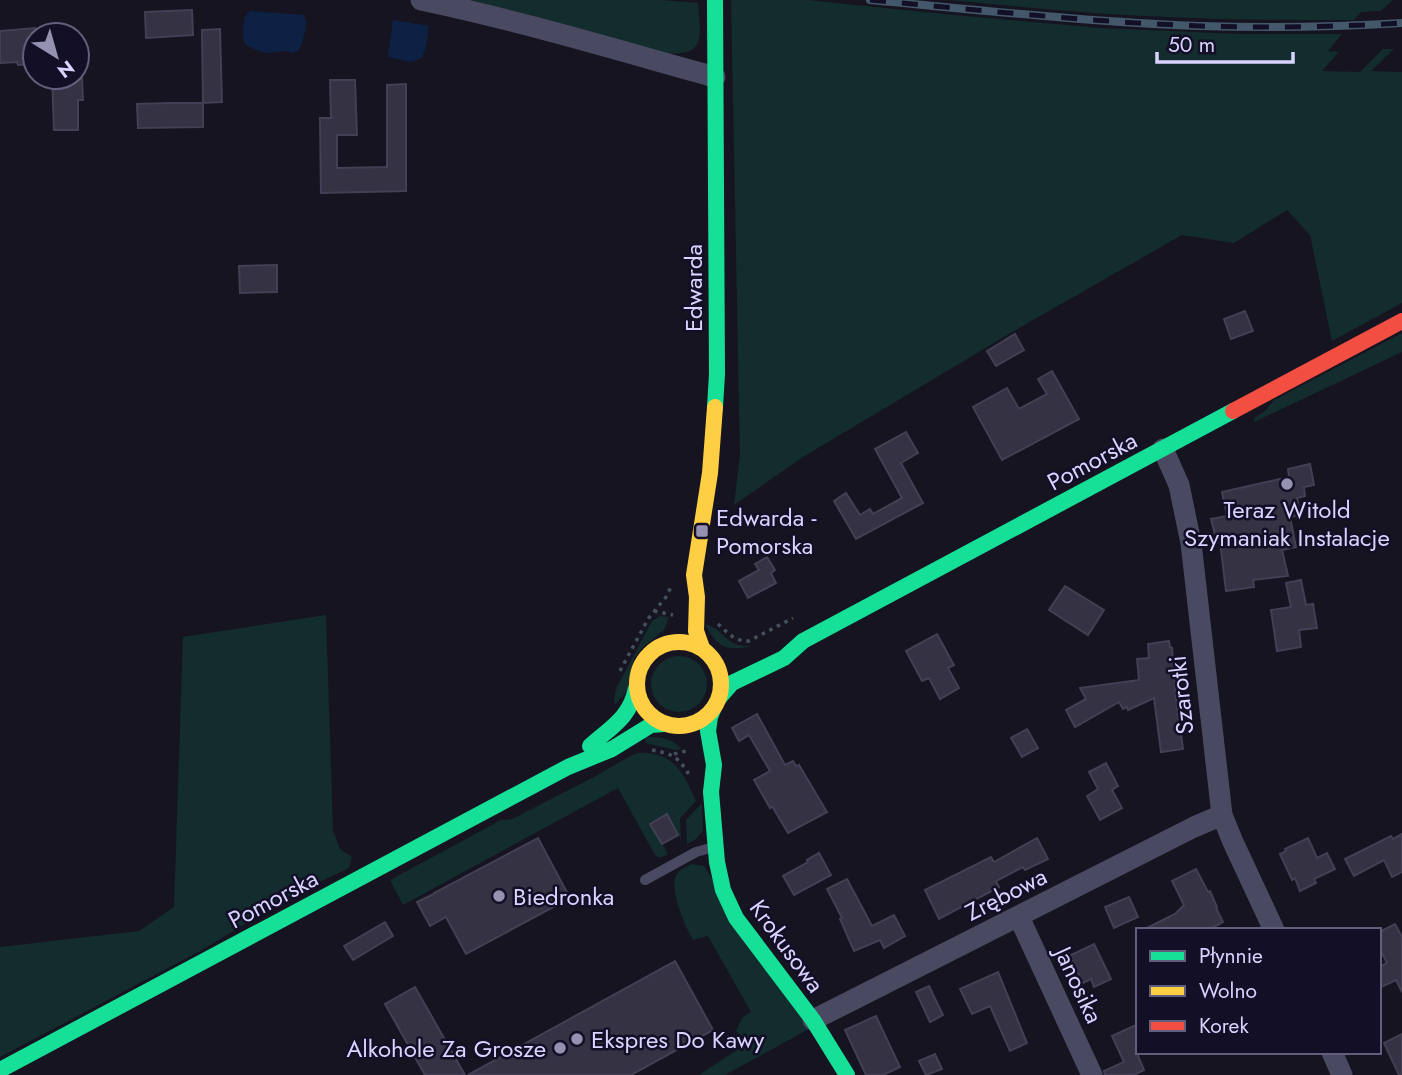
<svg xmlns="http://www.w3.org/2000/svg" width="1402" height="1075" font-family="Jost,sans-serif">
  <rect width="100%" height="100%" fill="#161421"/>
  <g fill="#132c2d">
    <path d="M463 0H662L698 3C701 40 706 57 661 53Z"/>
    <polygon points="731,0 808,0 943,14 1101,28 1240,34 1342,34 1328,51 1339,52 1322,71 1360,72 1383,49 1394,49 1371,71 1402,72 1402,303 1332,341 1310,235 1287,210 1234,243 1182,235 1014,331 803,457 734,505 740,455"/>
    <path d="M948 0H1393L1381 11 1361 12 1354 20C1292 20 1229 20 1167 17 1093 14 1021 7 948 0Z"/>
    <polygon points="1402,333 1402,352 1254,422 1254,418 1265,411 1274,400"/>
    <polygon points="326,615 333,830 340,849 352,857 349,868 296,893 202,950 0,1057 0,947 139,931 174,907 183,637"/>
    <polygon points="660,616 669,617 664,630 642,648 635,657 631,668 628,690 615,705 614,700 616,689 652,621"/>
    <path d="M705 624C726 630 725 648 752 646 726 652 717 647 705 624Z"/>
    <circle cx="679" cy="684" r="28"/>
    <path d="M645 737C660 737 670 737 682 749L675 750 646 743Z"/>
    <path d="M637 753C674 751 683 772 696 801L680 818 681 840 667 814 651 823 668 854C663 857 660 859 655 855L618 788 403 905 390 880 501 820 512 819 594 777 632 755Z"/>
    <polygon points="702,803 703,831 696,839 687,844 686,820"/>
    <path d="M692 864 704 866 809 1029 725 1075H699L740 1048 745 1039 736 1031 742 1018 751 1012 708 936 693 940C685 927 668 887 677 874 681 868 686 867 692 864Z"/>
  </g>
  <g fill="#0d2144">
    <path d="M250 11 304 15C309 25 303 42 298 51L292 53 285 51 265 53 247 46 244 42 243 32 245 17Z"/>
    <polygon points="393,20 429,26 425,50 422,58 411,62 388,57"/>
  </g>
  <g fill="#343243" stroke="#433f54" stroke-width="2">
    <polygon points="192,10 193,35 146,38 145,12"/>
    <polygon points="35,28 35,64 18,65 17,62 0,63 0,31"/>
    <polygon points="220,29 222,102 203,103 202,30"/>
    <polygon points="52,77 82,77 83,100 78,100 78,130 54,130"/>
    <polygon points="330,80 355,80 357,135 337,135 337,168 387,167 387,85 406,84 406,191 321,193 320,118 331,118"/>
    <polygon points="169,103 203,103 203,127 138,128 137,104"/>
    <polygon points="277,265 277,292 240,293 239,266"/>
    <polygon points="1245,311 1253,331 1231,339 1224,319"/>
    <polygon points="1015,334 1024,350 996,366 987,351"/>
    <polygon points="1052,371 1079,419 1002,460 973,407 1007,388 1019,409 1047,394 1038,379"/>
    <polygon points="906,432 918,453 901,463 923,503 856,539 834,501 846,493 860,515 870,509 873,514 902,498 875,449"/>
    <polygon points="1310,464 1314,485 1304,487 1305,496 1297,498 1300,515 1290,517 1296,547 1282,550 1288,576 1253,580 1254,587 1226,591 1220,542 1217,543 1211,519 1227,516 1222,492 1289,477 1288,469"/>
    <polygon points="767,557 775,570 771,573 776,583 748,598 739,581 759,570 755,564"/>
    <polygon points="1301,580 1306,605 1313,604 1317,628 1299,630 1301,647 1277,651 1271,610 1291,607 1286,583"/>
    <polygon points="1065,586 1104,610 1088,635 1049,610"/>
    <polygon points="937,634 954,665 948,668 959,688 940,699 929,678 922,681 906,651"/>
    <polygon points="1169,641 1170,647 1172,648 1176,699 1183,749 1161,752 1154,698 1128,710 1127,707 1123,709 1119,702 1075,727 1066,710 1086,699 1080,688 1139,680 1137,659 1149,658 1148,644"/>
    <polygon points="757,714 785,765 793,761 796,766 799,765 827,812 788,833 772,806 770,808 754,780 770,771 749,735 739,741 732,728"/>
    <polygon points="1027,729 1038,748 1022,757 1011,738"/>
    <polygon points="1106,763 1118,786 1112,790 1122,808 1100,820 1087,796 1098,789 1089,772"/>
    <polygon points="667,814 678,835 662,844 650,824"/>
    <polygon points="1402,834 1402,872 1392,877 1384,860 1354,876 1345,859 1391,836 1393,839"/>
    <polygon points="538,838 570,898 466,954 446,917 430,926 417,902 434,894 434,893"/>
    <polygon points="1037,838 1048,859 1025,870 1023,867 996,881 999,887 939,919 925,890 991,857 994,862"/>
    <polygon points="1308,838 1317,858 1327,853 1335,869 1314,879 1316,883 1300,891 1295,878 1292,880 1280,854 1286,851 1285,849"/>
    <polygon points="819,853 831,875 794,895 783,876 808,862 807,860"/>
    <polygon points="1196,869 1208,892 1210,891 1217,907 1216,908 1223,922 1208,930 1143,930 1175,914 1184,905 1172,881"/>
    <polygon points="847,879 872,926 894,915 905,936 884,948 880,940 854,951 840,919 842,918 827,889"/>
    <polygon points="1129,897 1138,917 1114,928 1105,907"/>
    <polygon points="385,922 393,936 353,960 344,946"/>
    <polygon points="1395,924 1402,937 1402,992 1396,980 1379,988 1379,967 1387,963 1379,947 1379,932"/>
    <polygon points="1094,944 1111,979 1094,987 1091,979 1083,983 1069,956"/>
    <polygon points="675,961 713,1030 631,1075 468,1075"/>
    <polygon points="998,972 1027,1043 1010,1051 990,1006 972,1014 960,989"/>
    <polygon points="929,986 943,1015 930,1022 916,992"/>
    <polygon points="415,987 465,1075 425,1075 385,1004"/>
    <polygon points="876,1016 900,1067 883,1075 866,1075 845,1030"/>
    <polygon points="1138,1024 1138,1056 1144,1070 1134,1075 1105,1075 1104,1071 1124,1062 1112,1036"/>
    <polygon points="1402,1034 1402,1075 1399,1075 1384,1043"/>
    <polygon points="935,1054 942,1069 926,1075 919,1061"/>
  </g>
  <g fill="none" stroke-linecap="round" stroke-linejoin="round">
    <g stroke="#44505f" stroke-width="3.5" stroke-dasharray="3.5 5" stroke-linecap="butt">
      <polyline points="654,611 673,615"/>
      <path d="M718 624C727 632 735 642 749 641L793 618"/>
      <polyline points="620,671 648,619 666,597 672,585"/>
      <path d="M652 750C674 754 678 757 690 776"/>
      <polyline points="674,754 690,750"/>
    </g>
    <polyline stroke="#4a4962" stroke-width="10" points="645,880 696,852 714,847"/>
    <g stroke="#4a4962" stroke-width="21">
      <path d="M421 0C521 21 617 50 715 77"/>
      <polyline points="1163,449 1179,485 1191,543 1222,815 1233,842 1274,930"/>
      <polyline points="1019,917 1092,1075"/>
      <polyline points="813,1020 1194,827 1222,815"/>
      <polyline points="1332,1052 1342,1075"/>
    </g>
    <g stroke="#16e098" stroke-width="16">
      <polyline points="715,407 717,374 715,0"/>
      <polyline points="719,698 732,683 784,658 803,641 1233,411"/>
      <polyline points="714,707 710,717 708,731 714,765 711,792 717,862 723,890 736,918 813,1020 847,1075"/>
      <path d="M590 746C611 727 630 718 636 688"/>
      <polyline points="0,1070 568,767 612,749 651,725 664,724"/>
    </g>
    <g stroke="#ffcf43" stroke-width="16">
      <circle cx="679" cy="684" r="42"/>
      <polyline points="702,648 696,631 697,597 694,575 710,473 715,407"/>
    </g>
    <polyline stroke="#f24e42" stroke-width="16" points="1233,411 1402,321"/>
    <defs>
      <path id="rail" d="M870 0C980 10 1090 22 1200 26 1267 28 1335 27 1402 23"/>
    </defs>
    <use href="#rail" stroke="#43596b" stroke-width="8"/>
    <use href="#rail" stroke="#130f26" stroke-width="5" stroke-dasharray="16" stroke-linecap="butt"/>
  </g>
  <g fill="#9591b1" stroke="#130f26" stroke-width="2.5">
    <circle cx="1287" cy="484" r="7"/>
    <rect x="695" y="524" width="14" height="14" rx="3.5"/>
    <circle cx="499" cy="896" r="7"/>
    <circle cx="577" cy="1039" r="7"/>
    <circle cx="560" cy="1048" r="7"/>
  </g>
  <g text-anchor="middle" dominant-baseline="central" stroke-width="5" stroke-linejoin="round" paint-order="stroke">
    <g font-size="24" fill="#d9d4ff" stroke="#130f26">
      <text transform="translate(693 288) rotate(-90)">Edwarda</text>
      <text transform="translate(1092 461) rotate(-28)">Pomorska</text>
      <text transform="translate(1181 695) rotate(-96)">Szarotki</text>
      <text transform="translate(1006 894) rotate(-27)">Zrębowa</text>
      <text transform="translate(273 899) rotate(-28)">Pomorska</text>
      <text transform="translate(787 946) rotate(54)">Krokusowa</text>
      <text transform="translate(1079 985) rotate(65)">Janosika</text>
    </g>
    <g font-size="24" fill="#d9d4ff" stroke="#130f26" text-anchor="start">
      <text x="1287" y="509" text-anchor="middle">Teraz Witold<tspan x="1287" dy="28">Szymaniak Instalacje</tspan></text>
      <text x="716" y="517">Edwarda -<tspan x="716" dy="28">Pomorska</tspan></text>
      <text x="513" y="896">Biedronka</text>
      <text x="591" y="1039">Ekspres Do Kawy</text>
      <text x="546" y="1048" text-anchor="end">Alkohole Za Grosze</text>
    </g>
  </g>
  <rect x="1136" y="928" width="245" height="126" fill="#130f26" stroke="#625e7d" stroke-width="2"/>
  <rect x="1150" y="951" width="35" height="10" fill="#16e098" stroke="#625e7d" stroke-width="2"/>
  <text x="1199" y="963" font-size="21" fill="#d9d4ff">Płynnie</text>
  <rect x="1150" y="986" width="35" height="10" fill="#ffcf43" stroke="#625e7d" stroke-width="2"/>
  <text x="1199" y="998" font-size="21" fill="#d9d4ff">Wolno</text>
  <rect x="1150" y="1021" width="35" height="10" fill="#f24e42" stroke="#625e7d" stroke-width="2"/>
  <text x="1199" y="1033" font-size="21" fill="#d9d4ff">Korek</text>
  <g transform="translate(56 56) rotate(143)"><circle r="33" fill="#130f26" stroke="#625e7d" stroke-width="2"/>
  <path d="M0-5L12 26L0 18L-12 26Z" fill="#9591b1"/>
  <text y="-10" font-size="19" font-weight="bold" text-anchor="middle" fill="#d9d4ff">N</text>
  </g>
  <path d="M1157 52v10h136v-10" fill="none" stroke="#d9d4ff" stroke-width="3.5"/>
  <text x="1168" y="52" font-size="21" fill="#d9d4ff" stroke="#130f26" stroke-width="5" paint-order="stroke">50 m</text>
</svg>
